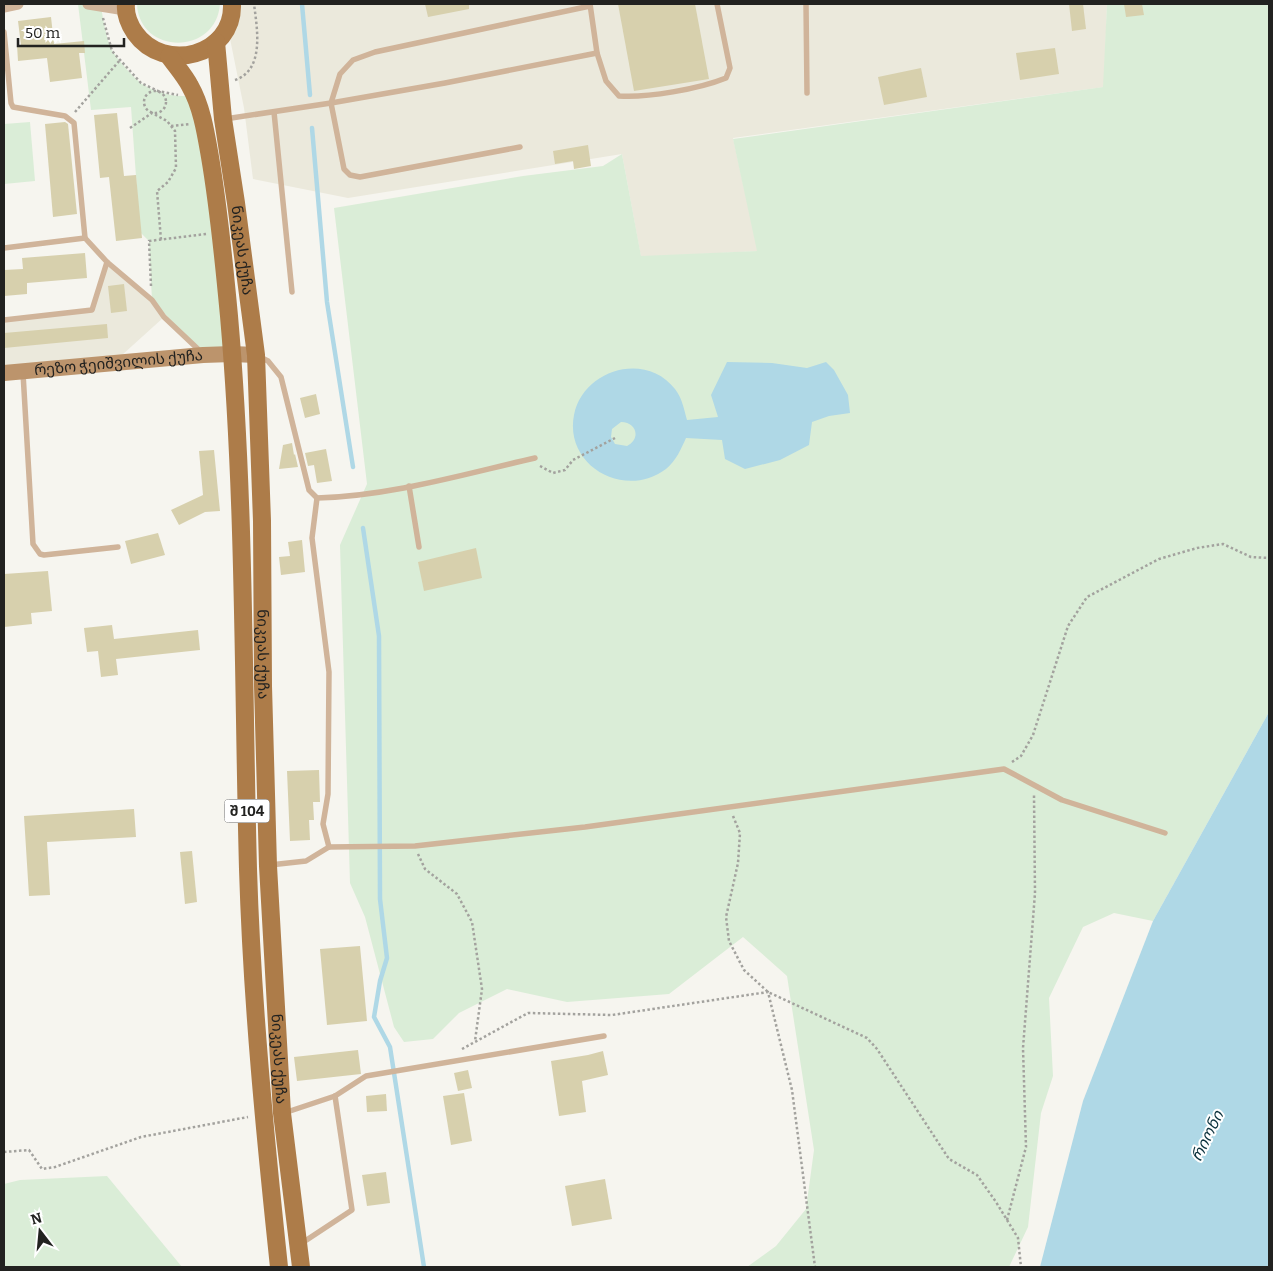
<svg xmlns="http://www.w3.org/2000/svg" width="1273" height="1271" font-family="Bitter,'Noto Sans Georgian',serif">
  <rect width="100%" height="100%" fill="#f6f5ef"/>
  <g fill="#ebe9dc">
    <polygon points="223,4 1107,4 1104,87 733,138 758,251 641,257 622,154 348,198 253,179 244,108"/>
    <polygon points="107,262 152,300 164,317 122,355 4,368 4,320 92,310"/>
  </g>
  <g fill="#daedd7">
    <path d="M78 4H101C102 15 107 43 113 52 119 61 134 78 142 84 155 92 179 100 194 94L232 354 203 355 152 300 149 241 140 232 131 107 91 110Z"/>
    <path d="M137 4H220C216 56 139 55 137 4Z"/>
    <polygon points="1107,4 1269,4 1269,712 1153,921 1114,913 1083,927 1049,998 1053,1076 1041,1113 1028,1227 1009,1267 747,1267 776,1246 806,1209 814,1150 787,976 743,937 669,994 567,1002 507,989 459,1013 433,1039 404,1042 394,1027 365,917 350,883 340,545 367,484 334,208 523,176 603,166 622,154 641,256 757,251 733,139 1103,87"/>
    <polygon points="30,122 35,181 4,184 4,124"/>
    <polygon points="107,1176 182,1267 4,1267 4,1184 20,1180"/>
  </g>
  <g fill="#afd8e6" fill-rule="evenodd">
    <path d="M727 362 772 363 807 368 826 362 834 370 848 395 850 413 829 416 812 422 809 445 780 460 745 469 725 459 722 440 686 438C681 449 676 461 666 469 625 500 564 466 574 415 583 369 646 351 675 389 682 398 684 409 687 420L718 417 711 395ZM621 422C637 422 641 439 627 446L615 444 611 437 612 429Z"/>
    <polygon points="1269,712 1269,1267 1040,1267 1083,1101 1153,921"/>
  </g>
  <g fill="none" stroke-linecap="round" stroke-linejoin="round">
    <g stroke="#afd8e6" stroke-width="4.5">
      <polyline points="302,4 310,95"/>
      <polyline points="312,128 327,302 353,467"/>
      <polyline points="363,528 379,636 380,899 387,958 380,981 374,1017 390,1047 424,1267"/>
    </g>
  </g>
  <g fill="#d7d0ad">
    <polygon points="425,4 469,4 469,9 428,17"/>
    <polygon points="618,4 695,4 709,79 634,91"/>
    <polygon points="1069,4 1083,4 1086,29 1072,31"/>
    <polygon points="1124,4 1142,4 1144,15 1126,17"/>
    <polygon points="51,17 54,44 84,41 85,53 79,53 82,78 50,82 47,58 18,61 17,45 21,45 18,21"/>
    <polygon points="1055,48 1059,74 1020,80 1016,53"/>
    <polygon points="921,68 927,97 884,105 878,77"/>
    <polygon points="117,113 124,176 136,175 142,238 116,241 109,177 100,178 94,115"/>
    <polygon points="65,122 68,124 77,214 53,217 45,124"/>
    <polygon points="588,145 591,166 574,169 573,161 555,164 553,151"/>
    <polygon points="85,253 87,278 27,283 27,294 4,296 4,270 23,269 22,258"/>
    <polygon points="124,284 127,311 111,313 108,286"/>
    <polygon points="107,324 108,338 4,348 4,333"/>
    <polygon points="316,394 320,414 305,418 300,398"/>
    <polygon points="292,443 294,455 295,454 298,467 279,469 283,445"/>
    <polygon points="326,449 332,481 317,483 314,465 308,466 305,453"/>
    <polygon points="214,450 220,511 205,512 179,525 171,510 203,495 199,451"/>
    <polygon points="158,533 165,555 131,564 125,541"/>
    <polygon points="302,540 305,572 281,575 279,557 290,556 288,542"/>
    <polygon points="476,548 482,578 424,591 418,562"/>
    <polygon points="48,571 52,611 31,613 32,624 4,627 4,574"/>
    <polygon points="112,625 114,639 198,630 200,650 116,659 118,675 101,677 98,651 87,652 84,628"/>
    <polygon points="319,770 320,802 313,802 314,820 309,820 310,840 290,841 287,771"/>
    <polygon points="134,809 136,837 47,842 50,895 29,896 24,816"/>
    <polygon points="192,851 197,902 185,904 180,852"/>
    <polygon points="360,946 367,1021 327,1025 320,949"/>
    <polygon points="358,1050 361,1074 297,1081 294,1057"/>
    <polygon points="603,1051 608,1075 582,1081 586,1112 559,1116 551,1061 588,1055"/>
    <polygon points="468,1070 472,1088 458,1091 454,1073"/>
    <polygon points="464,1093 472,1141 451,1145 443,1096"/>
    <polygon points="386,1094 387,1111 367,1112 366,1096"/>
    <polygon points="386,1172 390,1203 367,1206 362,1175"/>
    <polygon points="605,1179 612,1219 572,1226 565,1186"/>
  </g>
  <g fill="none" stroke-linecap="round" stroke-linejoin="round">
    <g stroke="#a3a29e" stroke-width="2.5" stroke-dasharray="2.5 2.5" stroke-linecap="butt">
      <polyline points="103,18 112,51 141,83 158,91 178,95"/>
      <path d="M235 80C265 70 257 28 254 4"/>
      <circle cx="155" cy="102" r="11"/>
      <polyline points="75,112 120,60"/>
      <polyline points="171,126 190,124"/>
      <polyline points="130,128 152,113 167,121 175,131 176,168 168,182 157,191 161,240"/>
      <polyline points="151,286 149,241 206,234"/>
      <polyline points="540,466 553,473 565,470 573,460 615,438"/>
      <polyline points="1012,762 1021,756 1033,735 1068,626 1087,597 1159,559 1197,548 1223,544 1251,557 1269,558"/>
      <polyline points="733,816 740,833 738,863 726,917 729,941 744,970 768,992 867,1038 877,1049 949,1159 977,1175 996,1202 1018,1238 1021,1267"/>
      <polyline points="418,854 425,869 457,894 472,922 482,989 475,1041"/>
      <polyline points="462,1049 528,1013 612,1015 768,992 792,1090 815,1267"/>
      <polyline points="4,1152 29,1150 42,1169 55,1167 141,1137 248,1117"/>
      <polyline points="1007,1220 1026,1147 1023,1048 1035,893 1034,795"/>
    </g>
    <g stroke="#d0b49a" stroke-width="5.5">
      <polyline points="590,4 597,53"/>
      <polyline points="806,4 807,93"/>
      <polyline points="4,32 11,103 13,107 65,116 74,123 85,238 107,262 152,300 164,317 200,351"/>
      <polyline points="274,112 292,292"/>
      <path d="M225 119 331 103 445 83 597 53 606 81 619 96C647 98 699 89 726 78L730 68 717 4"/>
      <polyline points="520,147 360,177 350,175 344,169 331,103 340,74 353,60 375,52 590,6"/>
      <polyline points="4,248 85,238"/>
      <polyline points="4,320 92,310 107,262"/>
      <path d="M260 357 268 361 281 377 309 490 317 498C391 496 464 474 535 458"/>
      <polyline points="23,373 33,544 40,554 44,555 118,547"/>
      <polyline points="409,486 419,547"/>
      <polyline points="317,498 312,538 329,672 328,794 323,824 329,847"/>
      <polyline points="270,865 306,861 329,847 415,846 585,827 1004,769 1062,800 1165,833"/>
      <polyline points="284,1113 335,1096 366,1076 604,1036"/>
      <polyline points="302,1243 352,1210 335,1096"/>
    </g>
    <g stroke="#d0b49a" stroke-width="11">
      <polyline points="88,4 125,10"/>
      <polyline points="4,7 18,4"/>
    </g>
    <path stroke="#bc946c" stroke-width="16" id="s1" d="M4 373 203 355 232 354 256 355"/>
    <g stroke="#ad7c49" stroke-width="18">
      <path d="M126 4C125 14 129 24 135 33 164 74 234 56 232 4"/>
      <path id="s2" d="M216 42 223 119 236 203 256 355 262 521 263 686 268 866 282 1113 301 1267"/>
      <path d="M169 56C176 66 185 76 190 86 202 107 206 134 210 157 219 210 224 262 229 316 245 500 243 684 248 869 252 1002 265 1135 279 1267"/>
    </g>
  </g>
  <g text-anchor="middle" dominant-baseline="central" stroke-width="4" stroke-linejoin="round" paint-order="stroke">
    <rect fill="#fff" stroke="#646463" stroke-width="1" x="224.5" y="799.5" width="45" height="23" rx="4"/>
    <g font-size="14" font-weight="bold" fill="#222220">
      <text x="247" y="811">შ 104</text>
    </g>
    <g font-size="15" fill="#222220" stroke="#fff">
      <text stroke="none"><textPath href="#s2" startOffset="210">ნიკეას ქუჩა</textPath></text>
      <text stroke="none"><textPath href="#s1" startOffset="115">რეზო ჭეიშვილის ქუჩა</textPath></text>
      <text stroke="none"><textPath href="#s2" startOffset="615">ნიკეას ქუჩა</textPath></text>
      <text stroke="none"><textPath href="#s2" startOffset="1020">ნიკეას ქუჩა</textPath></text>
    </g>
    <g font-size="16" font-style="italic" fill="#0a313c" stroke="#fff">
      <text transform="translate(1207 1136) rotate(-64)">რიონი</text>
    </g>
  </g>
  <rect width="1273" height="1271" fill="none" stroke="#222220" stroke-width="10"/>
  <g transform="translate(40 1231) rotate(344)" stroke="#ffffff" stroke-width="4" paint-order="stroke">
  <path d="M0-4L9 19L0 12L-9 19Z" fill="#222220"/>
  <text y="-8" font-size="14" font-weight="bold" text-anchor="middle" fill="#222220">N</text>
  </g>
  <path d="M18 38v8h106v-8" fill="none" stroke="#222220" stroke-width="2.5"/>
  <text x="25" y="38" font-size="15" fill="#222220" stroke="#ffffff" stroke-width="4" paint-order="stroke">50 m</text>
</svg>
